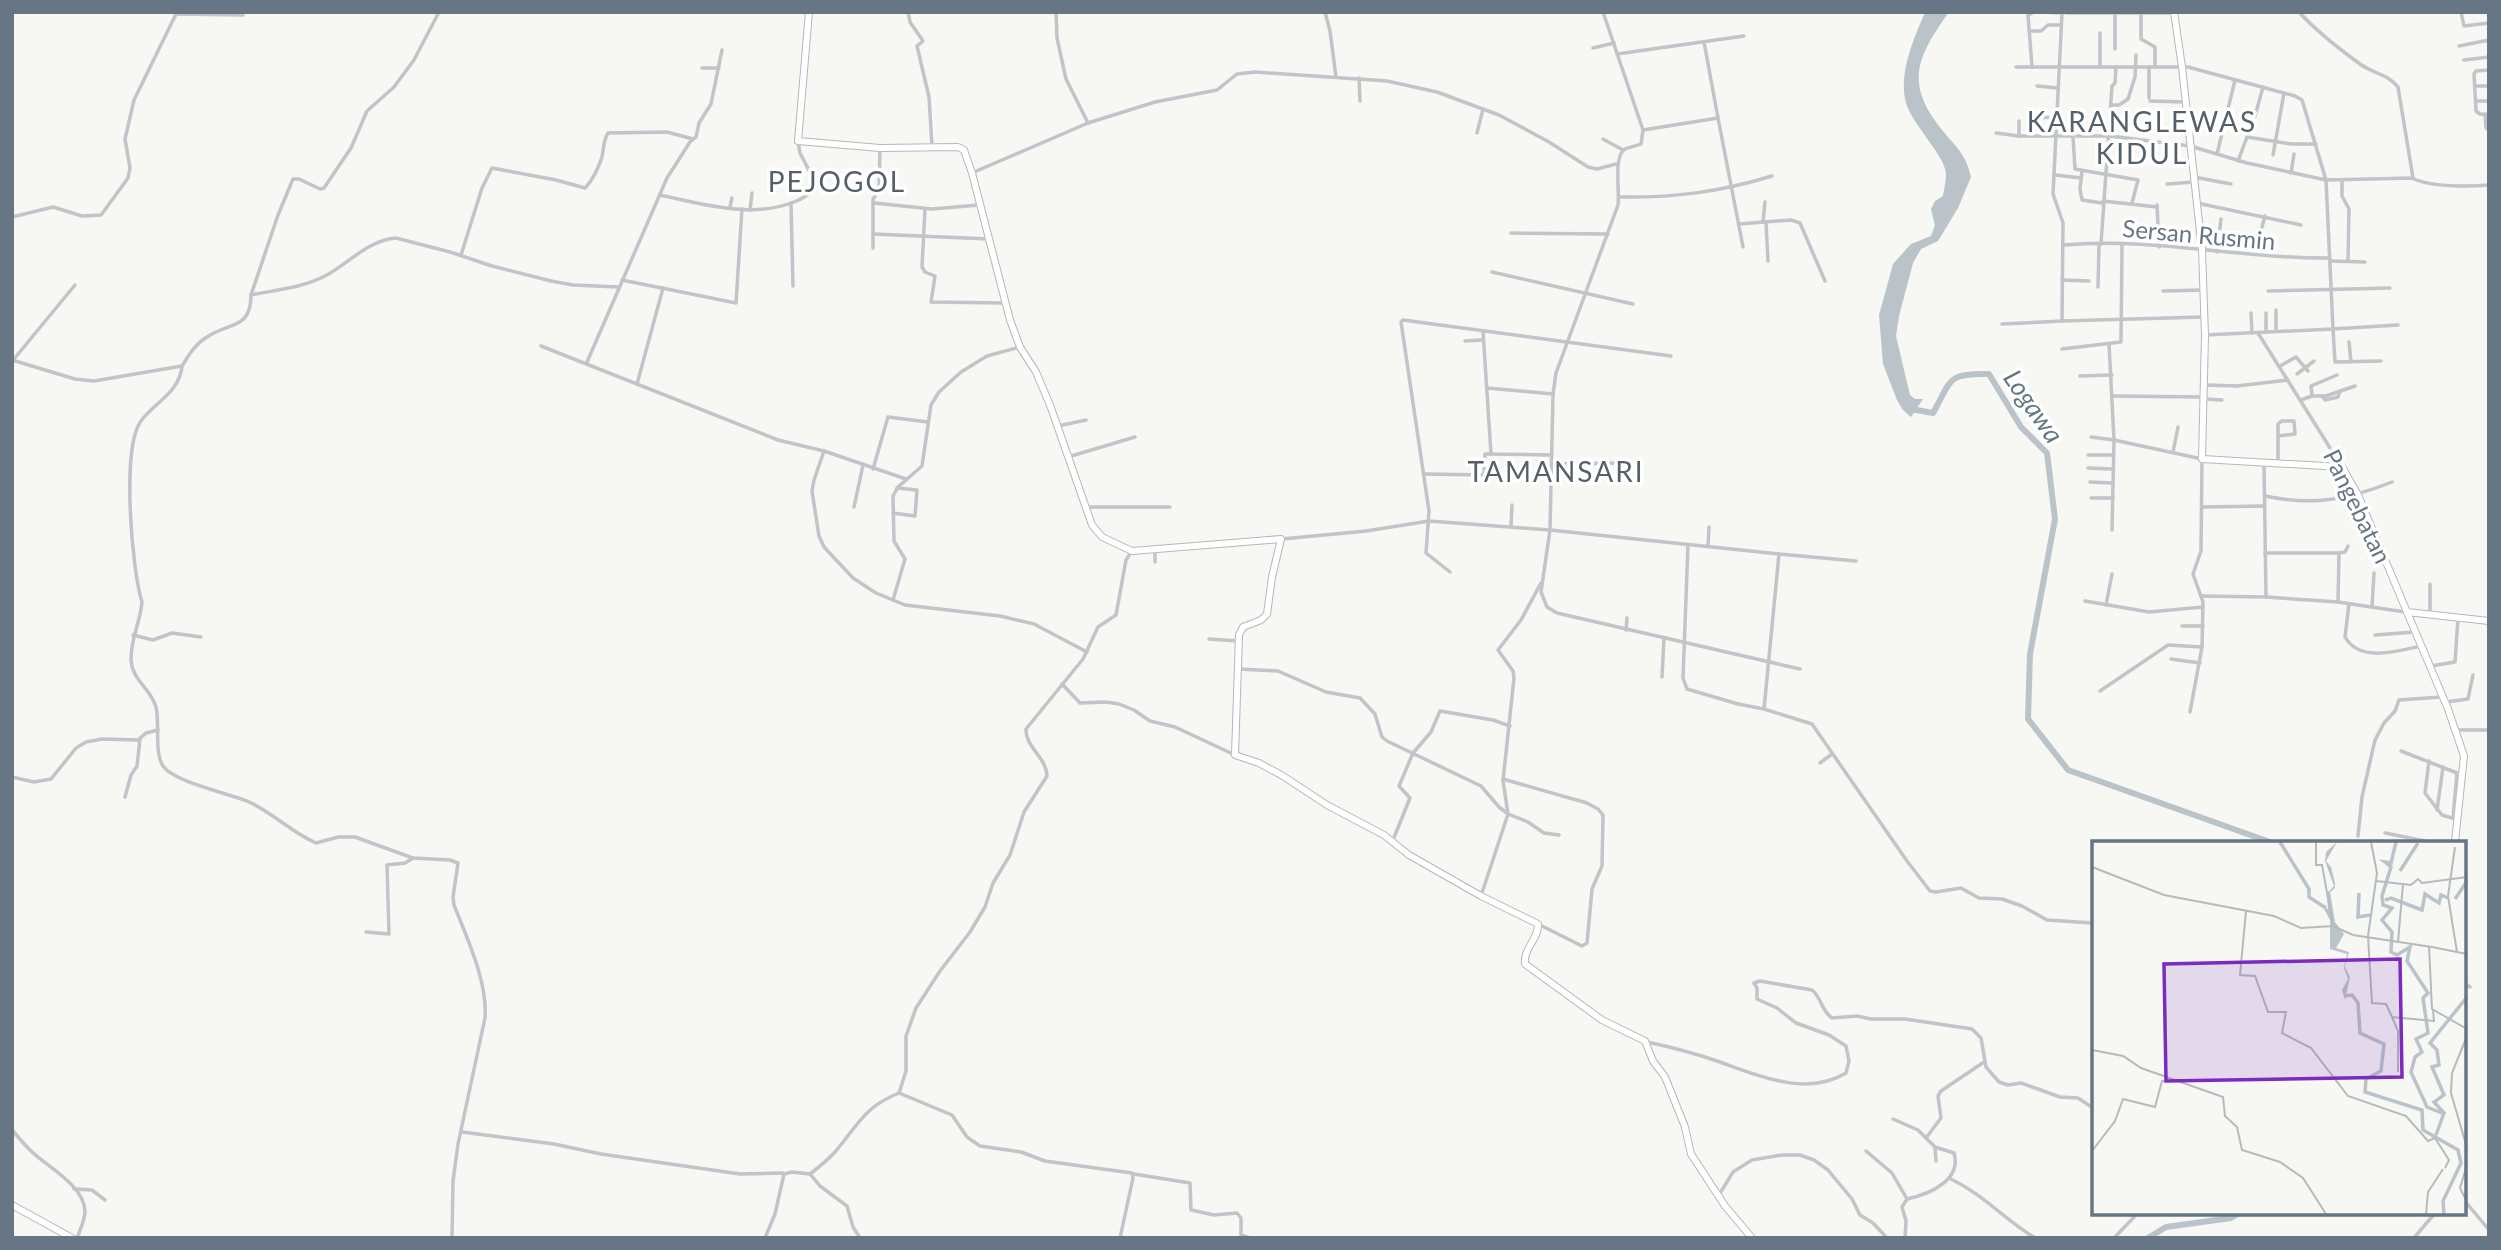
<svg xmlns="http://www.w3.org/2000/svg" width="2501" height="1250" font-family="Lato,sans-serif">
  <rect width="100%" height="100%" fill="#f7f7f4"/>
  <path fill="#bac3c9" d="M1925 12H1949C1917 57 1904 83 1942 130 1956 147 1966 154 1971 177L1958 208 1938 241 1921 249 1913 263 1899 316 1896 336 1910 395 1915 399H1923L1911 417 1903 410 1897 400 1883 364 1879 315 1893 264 1911 244 1931 236 1935 225 1931 209 1935 201 1943 196C1944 190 1946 181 1946 174 1945 155 1913 126 1906 103 1898 73 1914 39 1925 12Z"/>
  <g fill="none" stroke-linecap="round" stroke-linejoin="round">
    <g stroke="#bac3c9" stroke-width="6">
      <path d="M1911 409 1933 413C1952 379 1947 373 1989 374L2021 427 2047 453 2055 519 2030 654 2028 719 2068 770 2270 842"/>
      <polyline points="2148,1238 2166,1227 2231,1218 2239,1213"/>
    </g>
    <defs>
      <g id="secondary">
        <path d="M809 12 798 141 880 148 958 147 964 150 972 173 1010 320 1020 347 1036 372 1050 405 1092 525 1102 537 1132 551 1281 539 1272 577 1267 614 1261 620 1243 627 1239 635 1235 755 1259 763 1283 776 1327 805 1384 835 1409 855 1481 896 1538 924C1539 938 1523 949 1525 964L1602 1020 1645 1041 1653 1061 1665 1077 1685 1127 1691 1154 1725 1206 1752 1238"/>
        <polyline points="2174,12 2182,67 2202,250 2205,335 2202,459 2342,467 2358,495 2407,612 2489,621"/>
        <polyline points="2407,612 2448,709 2464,756 2455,842"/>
        <polyline points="12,1205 72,1238"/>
      </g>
    </defs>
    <use href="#secondary" stroke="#b3b8bd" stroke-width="8"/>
    <g stroke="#c1c4c8" stroke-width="3.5">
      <polyline points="908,12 910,22 923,41 917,46 929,97 932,146"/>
      <polyline points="1056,12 1057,38 1066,79 1088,123"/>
      <polyline points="1325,12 1330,31 1336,77"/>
      <path d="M1603 12 1643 130 1641 144C1636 146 1629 147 1625 149 1613 156 1620 191 1618 205L1556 373 1553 394 1550 530 1541 592 1547 607 1557 613 1800 669"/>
      <polyline points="2039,12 2062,13"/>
      <polyline points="2067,12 2062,13 2053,194 2063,223 2062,321 2203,317"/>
      <path d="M2299 12C2317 32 2338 48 2360 64 2372 73 2388 74 2398 87L2413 178"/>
      <polyline points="2461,12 2464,26 2489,23"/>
      <polyline points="2067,13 2173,13"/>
      <polyline points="176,14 243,15"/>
      <polyline points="2141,15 2141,39 2155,47 2155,67"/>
      <polyline points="2029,31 2041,31 2048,25 2061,25"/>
      <polyline points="1704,42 1718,118"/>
      <polyline points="2459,46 2489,40"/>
      <polyline points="1593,48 1614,43"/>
      <polyline points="2115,49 2115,13"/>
      <polyline points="1617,54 1744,36"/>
      <polyline points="2464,60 2489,57"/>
      <polyline points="2016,67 2188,67 2295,96 2302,100 2326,180 2333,329 2205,335"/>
      <polyline points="2032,67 2028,15 2034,12"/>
      <polyline points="2100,67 2100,33"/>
      <polyline points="2149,67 2149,98"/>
      <polyline points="702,68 719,68"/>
      <polyline points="2489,70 2476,71 2474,74 2476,111 2480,114 2489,115"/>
      <polyline points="1359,78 1360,101"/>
      <polyline points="2037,86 2058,88"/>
      <polyline points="2475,86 2489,86"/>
      <polyline points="2150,101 2185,102"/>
      <polyline points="2476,101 2489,101"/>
      <polyline points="2111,105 2119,105 2128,99 2135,77 2136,55"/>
      <polyline points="2485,114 2486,128 2489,130"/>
      <polyline points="2255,116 2263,87"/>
      <path d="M2019 121V136H2110L2190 146 2247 163 2326 180 2412 178C2429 187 2469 187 2489 185"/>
      <polyline points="1643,130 1718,118 1743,247"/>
      <polyline points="1477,133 1483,109"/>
      <polyline points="1996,133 2019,136"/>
      <polyline points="2032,136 2034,117 2058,118"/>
      <polyline points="2073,137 2075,169 2138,180 2132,203"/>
      <polyline points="2247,137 2250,127"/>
      <polyline points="1603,139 1623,150"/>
      <polyline points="2217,154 2235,80"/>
      <polyline points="2273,155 2284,93"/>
      <polyline points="2238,161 2247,137 2291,144 2316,144"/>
      <polyline points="2082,171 2080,189 2082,200 2102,203"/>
      <polyline points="972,173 1088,123 1155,102 1217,90 1237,74 1255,72 1387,81 1437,92 1499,115 1549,142 1588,167 1597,169 1616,164"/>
      <polyline points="2291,173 2294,154"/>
      <polyline points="2055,175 2081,178"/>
      <polyline points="2194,177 2231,184"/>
      <polyline points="2342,181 2342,196 2349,209 2348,261"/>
      <polyline points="2167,184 2195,182"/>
      <path d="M660 195C702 204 752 219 794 202 804 198 814 193 814 180L800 153 798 142"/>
      <path d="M1619 197C1673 198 1720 192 1772 176"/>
      <polyline points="2103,201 2157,207"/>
      <polyline points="791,203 793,286"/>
      <polyline points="874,203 932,209 979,205"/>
      <polyline points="2197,203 2301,225"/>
      <polyline points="2157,205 2159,247"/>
      <polyline points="730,207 732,198"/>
      <polyline points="925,209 922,267 925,272 935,276 931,302 1005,303"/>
      <polyline points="750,210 752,193"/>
      <polyline points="12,217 53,207 82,216 101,215 104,211 128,178 130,168 125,139 134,100 177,12"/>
      <polyline points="1763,222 1765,202"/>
      <polyline points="1766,222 1768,261"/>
      <polyline points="1739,224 1791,220 1800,223 1825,281"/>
      <polyline points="1511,233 1608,234"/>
      <polyline points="873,234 989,239"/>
      <polyline points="2101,244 2112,86 2115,83 2116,67"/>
      <path d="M2064 245C2153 237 2242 259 2330 258"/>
      <polyline points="2257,245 2265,216"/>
      <polyline points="873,248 873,199 879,190 880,148"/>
      <polyline points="2217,252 2221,219"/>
      <path d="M461 255 482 188 492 168 556 180 585 188C592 181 599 167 602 157 604 148 603 141 608 133L667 132 693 139"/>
      <polyline points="2331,261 2365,262"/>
      <polyline points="1492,272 1633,304"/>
      <polyline points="622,280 736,303 742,209"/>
      <polyline points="2062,280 2089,281"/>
      <polyline points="2098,287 2099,244"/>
      <polyline points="2163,291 2203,290"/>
      <polyline points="2268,291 2390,288"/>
      <polyline points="251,295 278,215 293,179 299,179 320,189 324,188 351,148 367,111 394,87 414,60 439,12"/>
      <polyline points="2276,310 2276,331"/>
      <polyline points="2251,313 2252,333"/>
      <polyline points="2002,324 2062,321"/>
      <polyline points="1483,331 1491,454 1551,455"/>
      <polyline points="2266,332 2266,313"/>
      <polyline points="2258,333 2342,467"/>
      <polyline points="1465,341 1482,340"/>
      <polyline points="2349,342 2351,362"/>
      <polyline points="541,346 778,440 824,451 906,479"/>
      <polyline points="2062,349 2121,342 2122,245"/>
      <polyline points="14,359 75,285"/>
      <path d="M12 360 75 379 94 381 182 366C189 355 195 344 207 337 229 322 251 330 251 295 275 290 302 288 325 276 348 264 368 240 396 238L450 252 492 266 551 281 573 285 619 287"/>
      <polyline points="2381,361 2335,362 2333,329 2398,325"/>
      <polyline points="587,362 667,178 690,142 696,137 699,123 711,104 722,50"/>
      <path d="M182 366C180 392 154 403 141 421 121 447 132 571 142 602 140 624 131 636 131 660 132 680 151 689 156 707 160 723 154 753 163 766 174 782 227 793 247 801 272 812 291 832 316 843L338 837H355L413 858 450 860 458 863 453 897 454 905C467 938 488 983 485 1018L458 1144 453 1181 452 1238"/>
      <polyline points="2280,366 2296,357 2308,371"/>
      <polyline points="2297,374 2314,361"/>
      <polyline points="2080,376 2112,375"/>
      <polyline points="637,384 663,288"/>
      <polyline points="2205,385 2237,386 2288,380"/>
      <polyline points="1487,388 1553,394"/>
      <polyline points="2113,396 2202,397"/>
      <polyline points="2312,396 2311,386 2337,375"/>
      <polyline points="2322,396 2325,400 2338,397 2340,391"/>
      <polyline points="2205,399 2222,400"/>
      <polyline points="2301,400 2312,396 2326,396 2355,386"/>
      <polyline points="1058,426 1086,420"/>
      <polyline points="2091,437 2114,440 2109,344"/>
      <polyline points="824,451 814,480 812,491 819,536 824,547 853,578 876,593 905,605 1000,616 1034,624 1087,652"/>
      <polyline points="2173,452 2178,427"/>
      <polyline points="2088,455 2112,455"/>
      <polyline points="1068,457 1135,437"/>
      <polyline points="1552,464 1627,463"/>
      <polyline points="2264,464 2266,597 2338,602 2405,612"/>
      <polyline points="2278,464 2278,424 2282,421 2294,421 2295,434 2278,436"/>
      <polyline points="2088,468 2112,469"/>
      <polyline points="873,469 888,417 928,422"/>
      <polyline points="1425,474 1484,475 1485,454 1491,454"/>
      <polyline points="2090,482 2112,483"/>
      <path d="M2265 496C2312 506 2347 500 2392 482"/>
      <polyline points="2091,498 2113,498"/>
      <polyline points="854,507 863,465"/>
      <polyline points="1088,507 1170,507"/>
      <polyline points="2203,507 2265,506"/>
      <polyline points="893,513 915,516 917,490 897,488"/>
      <polyline points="1511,526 1512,505"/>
      <polyline points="1282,539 1366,531 1429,521 1550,530 1779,554 1764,709"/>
      <polyline points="1688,545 1683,678 1687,689 1738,704 1764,709 1812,724 1907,861 1930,891 1936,892 1961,888 1979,898 2002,899 2022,906 2047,920 2093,923"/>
      <polyline points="1708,546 1709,527"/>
      <polyline points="2265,553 2339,553 2345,552 2348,546"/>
      <polyline points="1779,554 1856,561"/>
      <polyline points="1155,562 1155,551"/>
      <polyline points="1450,572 1426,553 1429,511 1401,322 1403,320 1671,356"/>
      <polyline points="2201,596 2266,597"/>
      <polyline points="893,600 905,559 894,541 893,496 898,487 922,466 931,405 939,392 961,372 987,356 1020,347"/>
      <polyline points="2085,601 2149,612 2203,607"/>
      <polyline points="2338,602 2339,553"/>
      <path d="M2349 604 2345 637C2360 663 2397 651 2421 646"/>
      <polyline points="2106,605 2112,574"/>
      <polyline points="2372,607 2374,573"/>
      <polyline points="2430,613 2430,584"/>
      <polyline points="2182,626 2203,626"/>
      <polyline points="1626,630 1627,618"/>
      <polyline points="133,635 153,640 172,633 201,637"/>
      <polyline points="2375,635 2415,632"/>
      <polyline points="1209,639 1238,641"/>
      <polyline points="2171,659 2200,663"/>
      <polyline points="2431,666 2455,662 2458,618"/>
      <polyline points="1238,669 1278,671 1326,692 1360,698 1375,714 1382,737 1387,741 1481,786 1499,807 1508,814 1528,822 1544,833 1559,835"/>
      <polyline points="1662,677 1664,638"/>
      <polyline points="1062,684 1080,703 1106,702 1119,704 1134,710 1150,721 1175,727 1235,755"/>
      <polyline points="2100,691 2168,645 2202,647 2203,602 2193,574 2201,551 2202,459 2114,440 2112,530"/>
      <polyline points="2446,702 2468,699 2473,675"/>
      <polyline points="2190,712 2202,647"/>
      <polyline points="2457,730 2489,730"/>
      <polyline points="2401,751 2457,773 2453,818"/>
      <polyline points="2429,761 2425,793 2442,815 2455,819"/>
      <polyline points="1820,763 1832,754"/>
      <polyline points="12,777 34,782 51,779 76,748 86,742 102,739 138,740 146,733 158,730"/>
      <polyline points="1503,779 1587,803 1598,809 1603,815 1602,866 1592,889 1587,943 1582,946 1538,924"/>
      <polyline points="125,797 131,775 137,766 140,739"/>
      <polyline points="2437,810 2443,767"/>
      <polyline points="2385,833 2430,842"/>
      <polyline points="2358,836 2362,797 2375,740 2384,723 2395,711 2399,700 2441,697"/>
      <polyline points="1393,840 1410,798 1399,786 1413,753 1431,732 1440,711 1493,720 1510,726"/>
      <polyline points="1481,896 1508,814 1503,781 1514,678 1513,671 1498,650 1521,620 1541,583"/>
      <polyline points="366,932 389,934 387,865 405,863 413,858"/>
      <polyline points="2464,983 2470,987"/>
      <path d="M1647 1042C1671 1047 1697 1054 1720 1062 1759 1076 1807 1097 1846 1073L1849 1061 1846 1046 1829 1035 1796 1023 1777 1008 1757 999V988L1754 983 1760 981 1812 990C1822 998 1821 1011 1832 1018L1857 1016 1871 1019H1905L1972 1029 1981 1038 1986 1067 1999 1082 2008 1085 2021 1083 2060 1097 2078 1098 2093 1108"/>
      <polyline points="899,1093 952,1115 967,1137 980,1146 1021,1152 1045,1161 1132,1173 1133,1178 1120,1238"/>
      <polyline points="1893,1119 1918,1130 1926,1138"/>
      <path d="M12 1130C18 1137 24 1144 31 1151 46 1166 84 1185 85 1211 85 1220 80 1230 77 1238"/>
      <polyline points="462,1132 554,1144 601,1154 740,1174 783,1173"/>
      <polyline points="1935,1147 1936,1161"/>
      <polyline points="1866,1151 1892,1173 1907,1199 1902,1207 1906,1221 1905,1238"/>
      <polyline points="810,1174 820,1186 847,1206 853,1227 860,1238"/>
      <polyline points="1134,1174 1190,1183 1191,1210 1214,1215 1237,1213 1241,1218 1241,1235 1250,1238"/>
      <path d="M1951 1179C1984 1195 2004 1219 2035 1238"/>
      <polyline points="74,1189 92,1190 105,1200"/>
      <polyline points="1719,1195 1733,1172 1752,1160 1782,1155 1800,1155 1814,1160 1828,1170 1852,1199 1860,1215 1873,1223 1887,1238"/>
      <path d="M1907 1199C1930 1194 1962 1180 1954 1153L1935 1147 1926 1138 1941 1118 1938 1096 1941 1091 1984 1062"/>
      <polyline points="2464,1200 2489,1230"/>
      <path d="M765 1238 775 1214 784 1174 792 1172 810 1174C819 1167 828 1160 835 1152 858 1125 864 1107 899 1093L906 1071V1036L916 1008 940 971 970 932 985 907 993 883 1010 855 1024 812 1047 776C1047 758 1025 747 1026 729L1083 659 1098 627 1116 615 1126 560 1132 551"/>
      <polyline points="2114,1238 2138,1213"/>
      <polyline points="2414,1238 2435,1213"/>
    </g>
    <use href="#secondary" stroke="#fff" stroke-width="6"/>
  </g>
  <g text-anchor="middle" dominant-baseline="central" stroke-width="7" stroke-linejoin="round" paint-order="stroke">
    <g font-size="24" fill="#677684" stroke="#fff">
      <text transform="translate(2199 234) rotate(5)">Sersan Rusmin</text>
      <text transform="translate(2358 506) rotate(64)">Pangebatan</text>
    </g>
    <g font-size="26" font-style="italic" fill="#637780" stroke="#fff">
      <text transform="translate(2034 406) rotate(55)">Logawa</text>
    </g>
    <g font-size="28" letter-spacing="2" fill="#556069" stroke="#fff">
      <text x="2142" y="121">KARANGLEWAS<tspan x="2142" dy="32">KIDUL</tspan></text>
      <text x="837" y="181">PEJOGOL</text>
      <text x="1556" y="471">TAMANSARI</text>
    </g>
  </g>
  <g transform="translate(2092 841)">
    <rect width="374" height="374" fill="#f7f7f4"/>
    <path d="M245 1 234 20 239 26 243 42V47L238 51 243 81 252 93 244 107 257 111 253 126 258 136 253 159 250 149 256 138 252 127 255 113 238 108V79L231 66 236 68 235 52 242 45 233 20 234 11Z" fill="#bac3c9"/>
    <path fill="none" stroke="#bac3c9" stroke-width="3.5" d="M188 1 217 48V56L234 67M304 1 299 22 293 21 299 26 290 55 291 64 300 67 290 79 300 91 299 111 305 114 318 106 315 120 336 152 331 157 336 192 324 198 330 211 323 216 319 231 335 266 352 273M308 30 326 2M267 52 266 76 278 74M363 58 375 40M293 59 299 57 330 69 333 53 347 62 349 54 356 57M252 155 260 154 266 162 268 192 292 203 289 230 274 238 273 251 330 269 331 289 366 309 369 322 351 360 352 373M344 294 352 272 342 261 352 254 340 226 347 224 345 209 338 202 375 156"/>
    <path fill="none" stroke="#b4bbc0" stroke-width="2" d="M224 1V24H230L241 85M0 26 72 54 182 75 209 87 241 85 261 94 340 106M284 40 319 44 326 38 330 42 375 36M356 55 365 111M356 55 363 6M154 70 148 134 163 135 176 171H194L190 192 219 207 256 255 314 275 336 300 343 297 357 319 353 327M276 95 280 162 294 163 300 176 342 180 341 169M276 95 285 32 279 1M306 101 311 43M337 105 340 168 375 188M340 106 375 113M300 176 306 190V231M375 195 360 232 359 252 375 307M0 209 31 215 49 227 131 256 133 275 145 286 150 309 188 321 211 337 234 373M0 310 23 280 31 258 63 266 70 240H82M375 324 368 347 375 361M334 373 336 351 351 328"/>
    <path fill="#7b2cbf" fill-opacity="0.15" stroke="#7b2cbf" stroke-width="3.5" d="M308 118 310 236 74 240 72 123Z"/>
    <rect width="374" height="374" fill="none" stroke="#677684" stroke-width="3.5"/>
  </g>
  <rect width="2501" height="1250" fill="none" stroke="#677684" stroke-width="28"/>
</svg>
